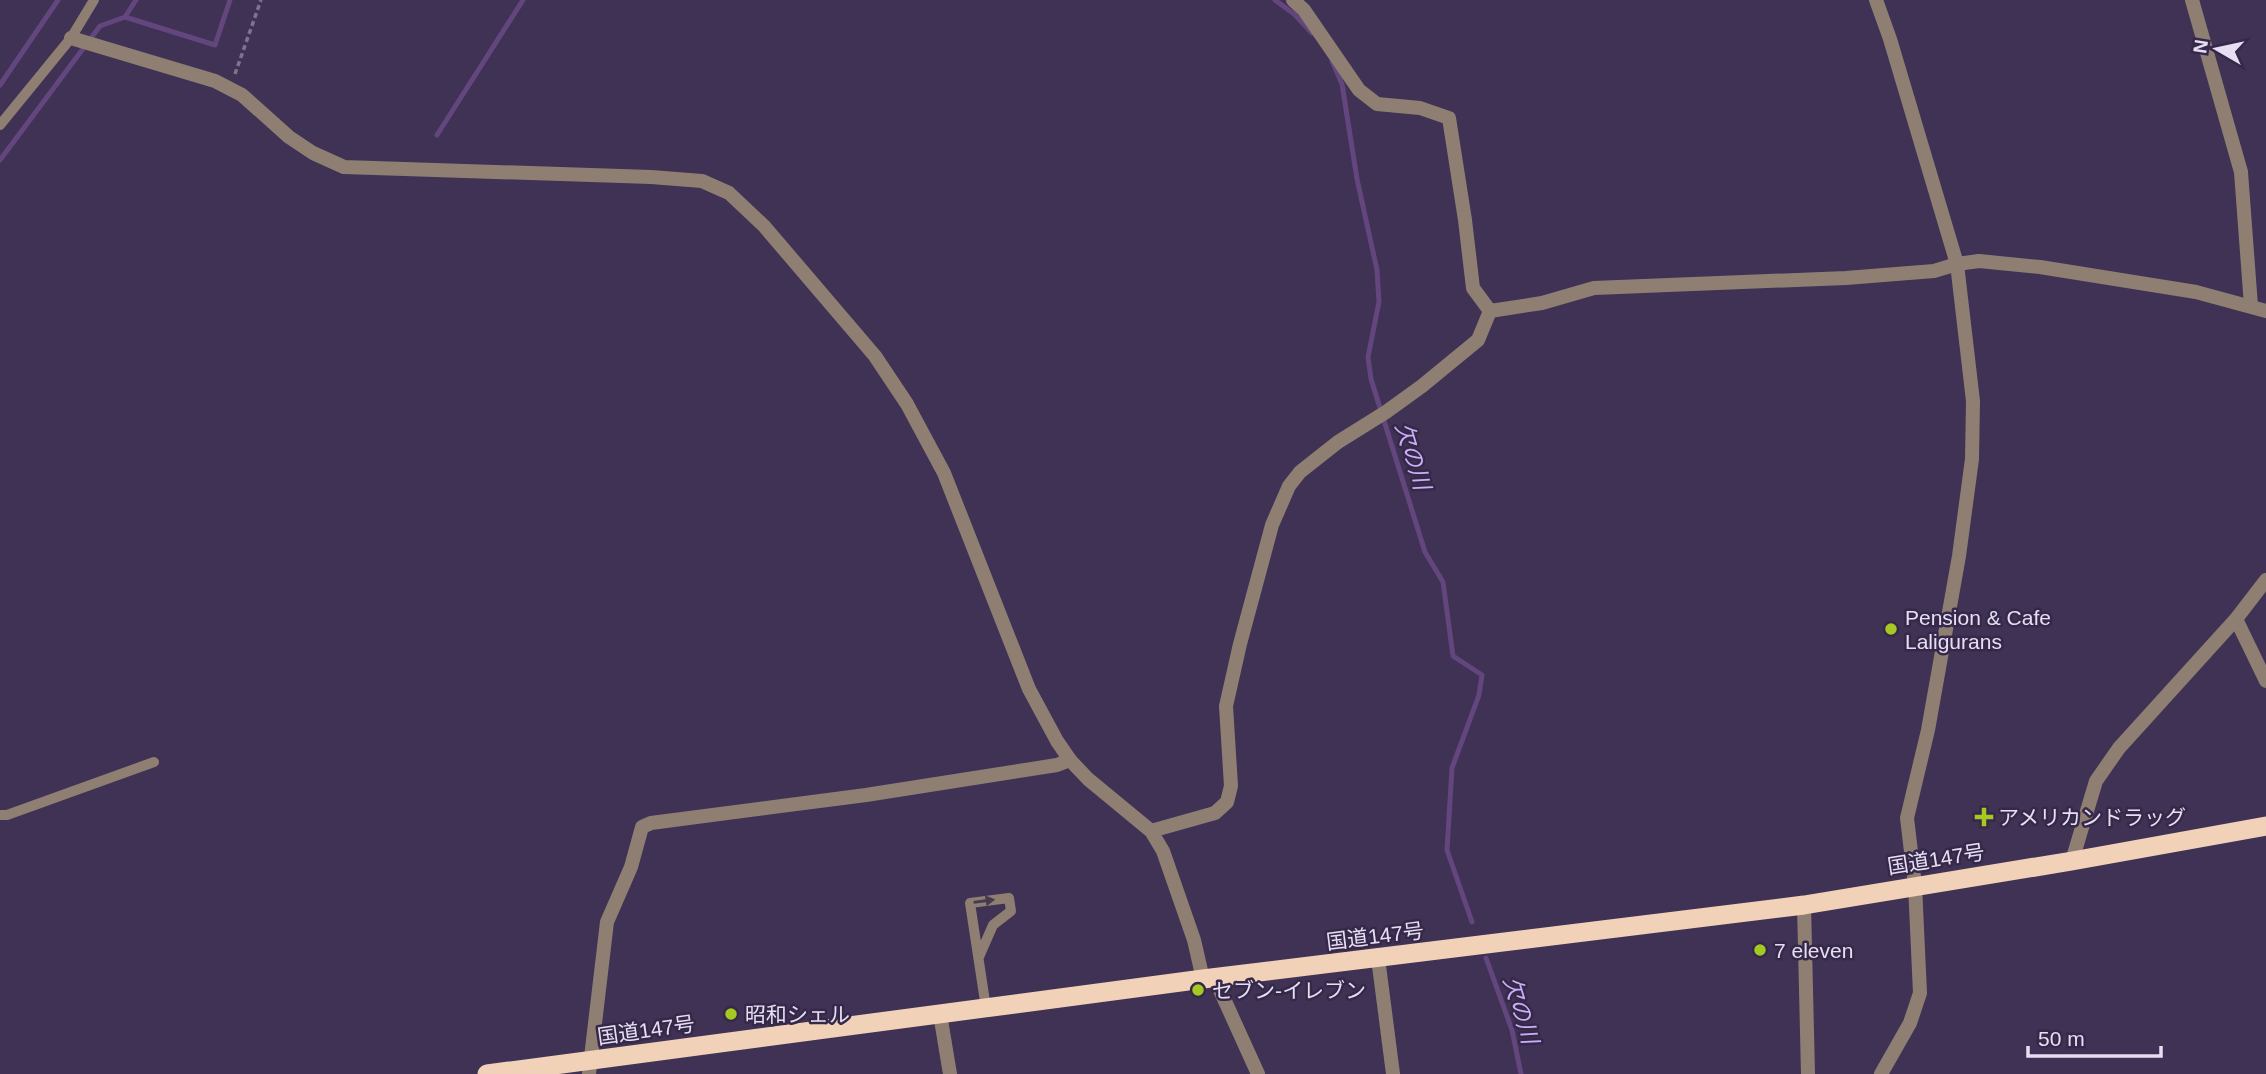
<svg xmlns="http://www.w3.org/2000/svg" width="2266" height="1074" font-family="Arial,'Noto Sans JP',sans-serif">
  <rect width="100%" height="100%" fill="#403254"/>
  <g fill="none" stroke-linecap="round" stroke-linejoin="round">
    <g stroke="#62467d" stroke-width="5">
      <polyline points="1275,0 1294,14 1312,33"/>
      <polyline points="125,17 215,45 230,0"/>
      <polyline points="1332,61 1342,84 1357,179 1377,270 1379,302 1368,357 1371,379 1425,552 1443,582 1453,656 1482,675 1479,695 1452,768 1447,850 1472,922"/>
      <polyline points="0,85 58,0"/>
      <polyline points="437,135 523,0"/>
      <polyline points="0,160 100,26 125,17 136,0"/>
      <polyline points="1486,958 1512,1030 1521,1074"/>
    </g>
    <polyline stroke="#7e7390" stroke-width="3.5" stroke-dasharray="5 3.5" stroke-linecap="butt" points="235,74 261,0"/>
    <g stroke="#8f7f73" stroke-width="10">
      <polyline points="0,125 71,38 94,0"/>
      <polyline points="0,815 7,815 154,762"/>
      <polyline points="979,957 993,925 1011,911 1009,898 970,903 986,1008"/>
    </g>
    <g stroke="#8f7f73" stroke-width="14">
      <polyline points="1293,0 1304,10 1359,90 1377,104 1420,108 1449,118 1465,220 1473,288 1490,311"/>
      <polyline points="1876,0 1890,39 1957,264 1973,401 1972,459 1959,556 1928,730 1907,818 1915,885 1920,993 1910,1023 1881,1074"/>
      <polyline points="2192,0 2241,172 2251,306"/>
      <polyline points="71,38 215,81 242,95 289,137 313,153 344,167 651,177 702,181 729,193 764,226 875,356 907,404 944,473 1029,689 1057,741 1070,760 1088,779 1151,831 1163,851 1194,940 1203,979"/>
      <polyline points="1490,311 1542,303 1594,288 1846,278 1934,271 1957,264 1979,261 2040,267 2196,292 2266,311"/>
      <polyline points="2236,619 2266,681"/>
      <polyline points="1151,831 1215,813 1227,802 1231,786 1226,706 1240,644 1272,525 1289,486 1300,472 1338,442 1386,412 1422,386 1478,340 1490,311"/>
      <polyline points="2072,861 2096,781 2119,748 2236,619 2266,580"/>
      <polyline points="1804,905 1808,1074"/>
      <polyline points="1215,979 1258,1074"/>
      <polyline points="940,1014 950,1074"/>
      <polyline points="589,1074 607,922 631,867 642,827 651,823 866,795 1057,765 1070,760"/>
    </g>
    <polyline stroke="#8f7f73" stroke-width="14" points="1378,958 1393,1074"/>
    <polyline stroke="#f1d2b8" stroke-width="19" points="487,1074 1203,979 1804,905 2072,861 2266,826"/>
  </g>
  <defs><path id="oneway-solid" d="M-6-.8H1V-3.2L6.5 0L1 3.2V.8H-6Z" transform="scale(1.75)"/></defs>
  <use fill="#483951" href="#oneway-solid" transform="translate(984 901) rotate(-8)"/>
  <g fill="#a6c822" stroke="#362849" stroke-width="2.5">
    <circle cx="1891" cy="629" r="7"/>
    <path d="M1980.5 806.5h7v7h7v7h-7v7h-7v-7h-7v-7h7z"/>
    <circle cx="1760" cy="950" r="7"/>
    <circle cx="1198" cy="990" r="7"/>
    <circle cx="731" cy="1014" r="7"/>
  </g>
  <g text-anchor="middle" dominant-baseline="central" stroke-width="5" stroke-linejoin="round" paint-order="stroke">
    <g font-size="21" fill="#e6dff4" stroke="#362849" text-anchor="start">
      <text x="1905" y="617">Pension &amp; Cafe<tspan x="1905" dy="24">Laligurans</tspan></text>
      <text x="1998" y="817">アメリカンドラッグ</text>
      <text x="1774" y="950">7 eleven</text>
      <text x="1212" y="990">セブン-イレブン</text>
      <text x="745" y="1014">昭和シェル</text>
    </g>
    <g font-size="21" fill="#e6dff4" stroke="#362849">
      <text transform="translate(1936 859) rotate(-9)">国道147号</text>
      <text transform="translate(1375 936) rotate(-7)">国道147号</text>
      <text transform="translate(646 1030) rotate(-8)">国道147号</text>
    </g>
    <g font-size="23" font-style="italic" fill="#caaef6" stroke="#362849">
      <text transform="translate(1413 456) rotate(73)">欠の川</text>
      <text transform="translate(1521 1010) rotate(73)">欠の川</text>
    </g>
  </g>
  <g transform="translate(2217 49) rotate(279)" stroke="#362849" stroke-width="5" paint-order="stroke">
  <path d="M0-5L12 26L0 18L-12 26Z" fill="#e6dff4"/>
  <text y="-10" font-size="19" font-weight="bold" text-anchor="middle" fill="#e6dff4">N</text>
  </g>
  <path d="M2028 1046v10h133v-10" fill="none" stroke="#e6dff4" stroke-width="3.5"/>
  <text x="2038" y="1046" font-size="21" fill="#e6dff4" stroke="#362849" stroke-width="5" paint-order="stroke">50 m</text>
</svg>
